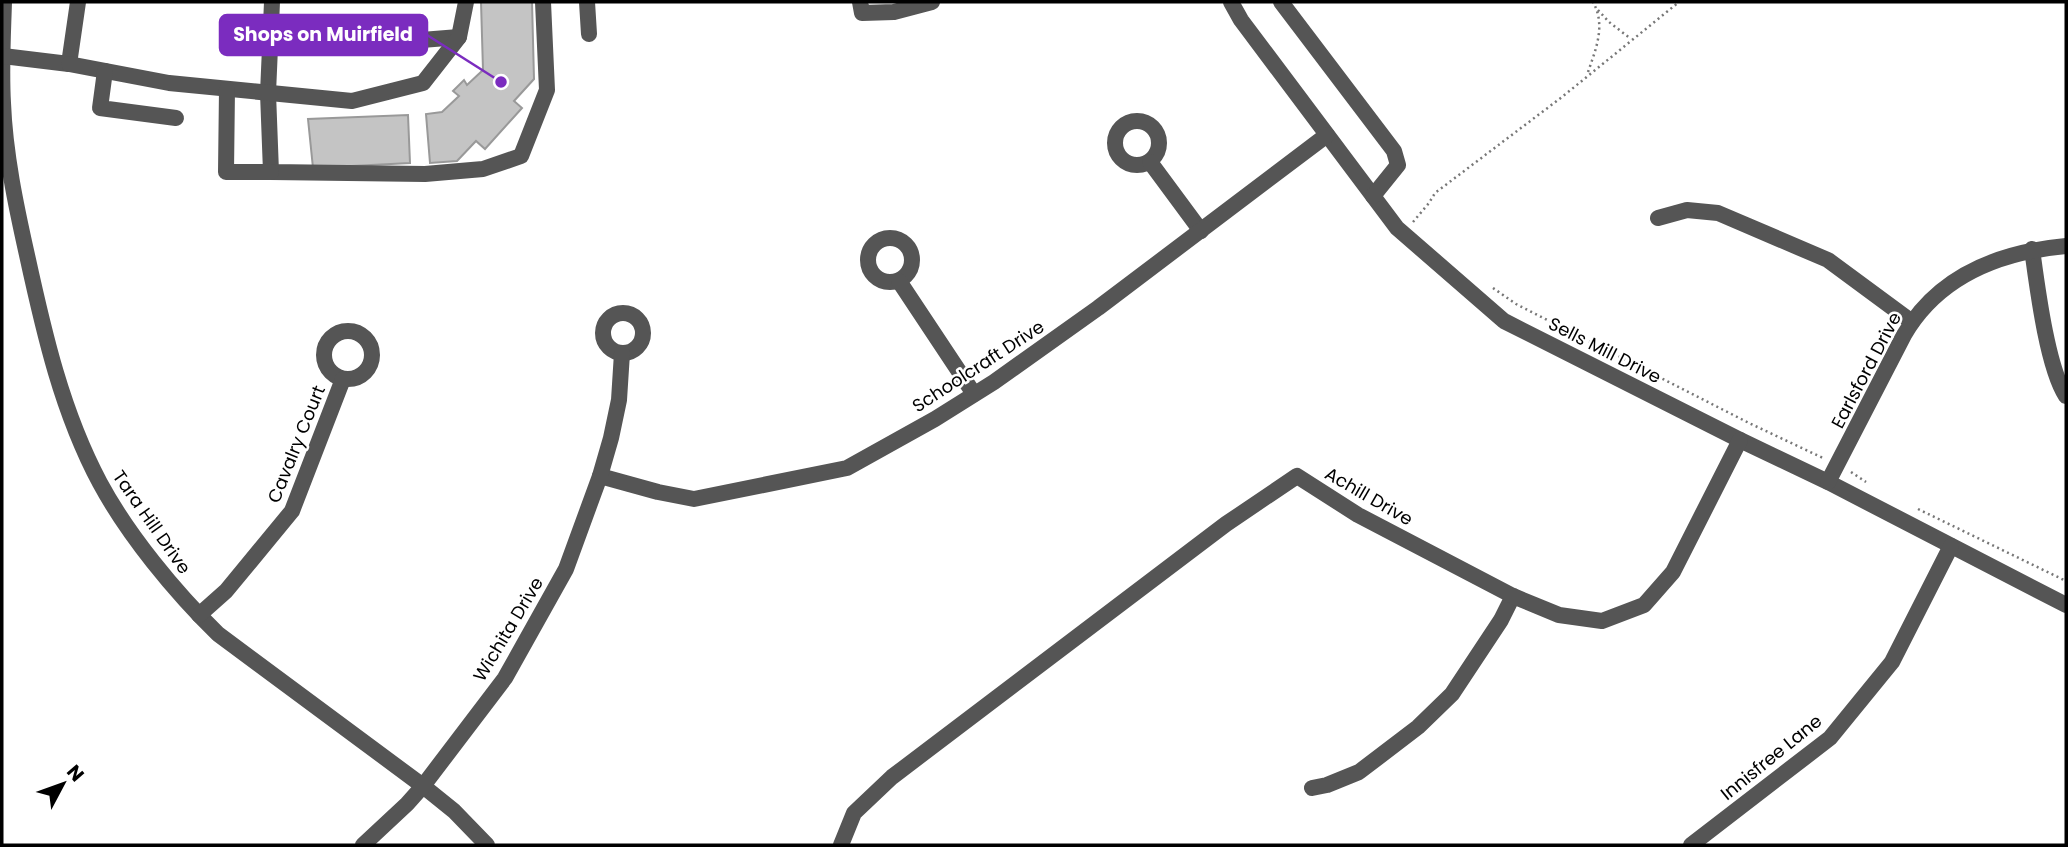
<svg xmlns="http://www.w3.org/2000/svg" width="2068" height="847" font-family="Poppins,sans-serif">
  <rect width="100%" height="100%" fill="#fff"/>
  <g fill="#c4c4c4" stroke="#999" stroke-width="2">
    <polygon points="481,2 532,2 534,79 514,101 522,108 485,149 476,141 457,161 430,163 426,114 442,112 459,96 453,91 464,80 467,85 483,70"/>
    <polygon points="408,115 410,163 313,168 308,119"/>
  </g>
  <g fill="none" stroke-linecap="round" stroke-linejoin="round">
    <g stroke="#777" stroke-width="2.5" stroke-dasharray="2 3.5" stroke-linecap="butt">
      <polyline points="1598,10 1609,22 1631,39"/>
      <path d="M1588 72C1596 49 1606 25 1593 2"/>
      <polyline points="1413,222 1429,203 1435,193 1562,97 1679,2"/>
      <polyline points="1493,288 1516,304 1749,423 1823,458"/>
      <polyline points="1851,472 1866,482"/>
      <polyline points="1918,509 2066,581"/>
    </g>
    <g stroke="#555" stroke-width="16">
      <path d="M4 2C3 35 1 69 3 103 5 154 16 206 27 255 44 333 62 412 100 483 128 535 175 592 218 634L423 786 454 811 487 845"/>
      <polyline points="272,2 268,93 271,172 425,174 483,169 521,156 547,90 543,2"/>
      <polyline points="587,2 589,34"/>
      <polyline points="860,2 862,13 894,12 932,2"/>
      <polyline points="1231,2 1241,20 1397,228 1504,321 1740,440 1828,482 2066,605"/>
      <polyline points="1281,2 1394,151 1398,165 1373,196"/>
      <polyline points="270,43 384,43 459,37"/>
      <polyline points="3,56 69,64 78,2"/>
      <polyline points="69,64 169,83 352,101 423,83 459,37 466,2"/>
      <polyline points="105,71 100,108 176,118"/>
      <polyline points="227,89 226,172 271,172"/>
      <circle cx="1137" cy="143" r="22"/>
      <polyline points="1150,162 1201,231"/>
      <polyline points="1658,218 1687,210 1718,213 1828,260 1912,322"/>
      <circle cx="890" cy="260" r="22"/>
      <path d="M2032 249C2037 285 2047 367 2066 396"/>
      <polyline points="899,281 974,394"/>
      <circle cx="623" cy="333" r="20"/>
      <circle cx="348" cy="355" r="24"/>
      <polyline points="600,476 658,492 694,499 847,468 935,419 994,382 1098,308 1327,135"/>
      <path d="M1828 482 1904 335C1939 275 2000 252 2066 246"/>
      <polyline points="199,615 226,591 292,511 343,379"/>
      <polyline points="1312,788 1327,785 1359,772 1418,727 1452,694 1501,620 1513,596"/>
      <polyline points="363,845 407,804 423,786 505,678 566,569 600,476 611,438 619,400 622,353"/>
      <polyline points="841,845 854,813 892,777 1226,524 1297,476 1358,515 1513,596 1559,615 1602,621 1644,605 1673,572 1740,440"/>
      <polyline points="1691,845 1830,738 1892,662 1951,546"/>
    </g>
  </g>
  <g text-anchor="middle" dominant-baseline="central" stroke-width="5" stroke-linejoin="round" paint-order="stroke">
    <g font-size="18" fill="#000" stroke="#fff">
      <text transform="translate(1605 350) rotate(27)">Sells Mill Drive</text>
      <text transform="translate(978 366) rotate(-33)">Schoolcraft Drive</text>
      <text transform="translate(1866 370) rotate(-62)">Earlsford Drive</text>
      <text transform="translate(296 444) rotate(-68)">Cavalry Court</text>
      <text transform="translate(1369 496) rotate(30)">Achill Drive</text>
      <text transform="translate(152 522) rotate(55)">Tara Hill Drive</text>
      <text transform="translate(508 629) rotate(-59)">Wichita Drive</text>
      <text transform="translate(1771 757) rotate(-39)">Innisfree Lane</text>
    </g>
  </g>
  <path fill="none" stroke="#7b2cbf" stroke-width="2.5" d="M501 82L427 35"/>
  <circle fill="#7b2cbf" stroke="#fff" stroke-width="2.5" cx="501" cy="82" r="7"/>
  <rect fill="#7b2cbf" stroke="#7b2cbf" stroke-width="2.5" x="220" y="15" width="207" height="40" rx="7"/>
  <g font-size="19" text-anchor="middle" font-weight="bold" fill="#fff">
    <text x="323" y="41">Shops on Muirfield</text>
  </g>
  <rect width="2068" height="847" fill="none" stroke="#000000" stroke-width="7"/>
  <g transform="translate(63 784) rotate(49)" stroke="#ffffff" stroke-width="5" paint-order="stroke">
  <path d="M0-5L12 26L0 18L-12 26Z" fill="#000000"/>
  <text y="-10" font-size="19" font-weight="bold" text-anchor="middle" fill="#000000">N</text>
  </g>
</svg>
